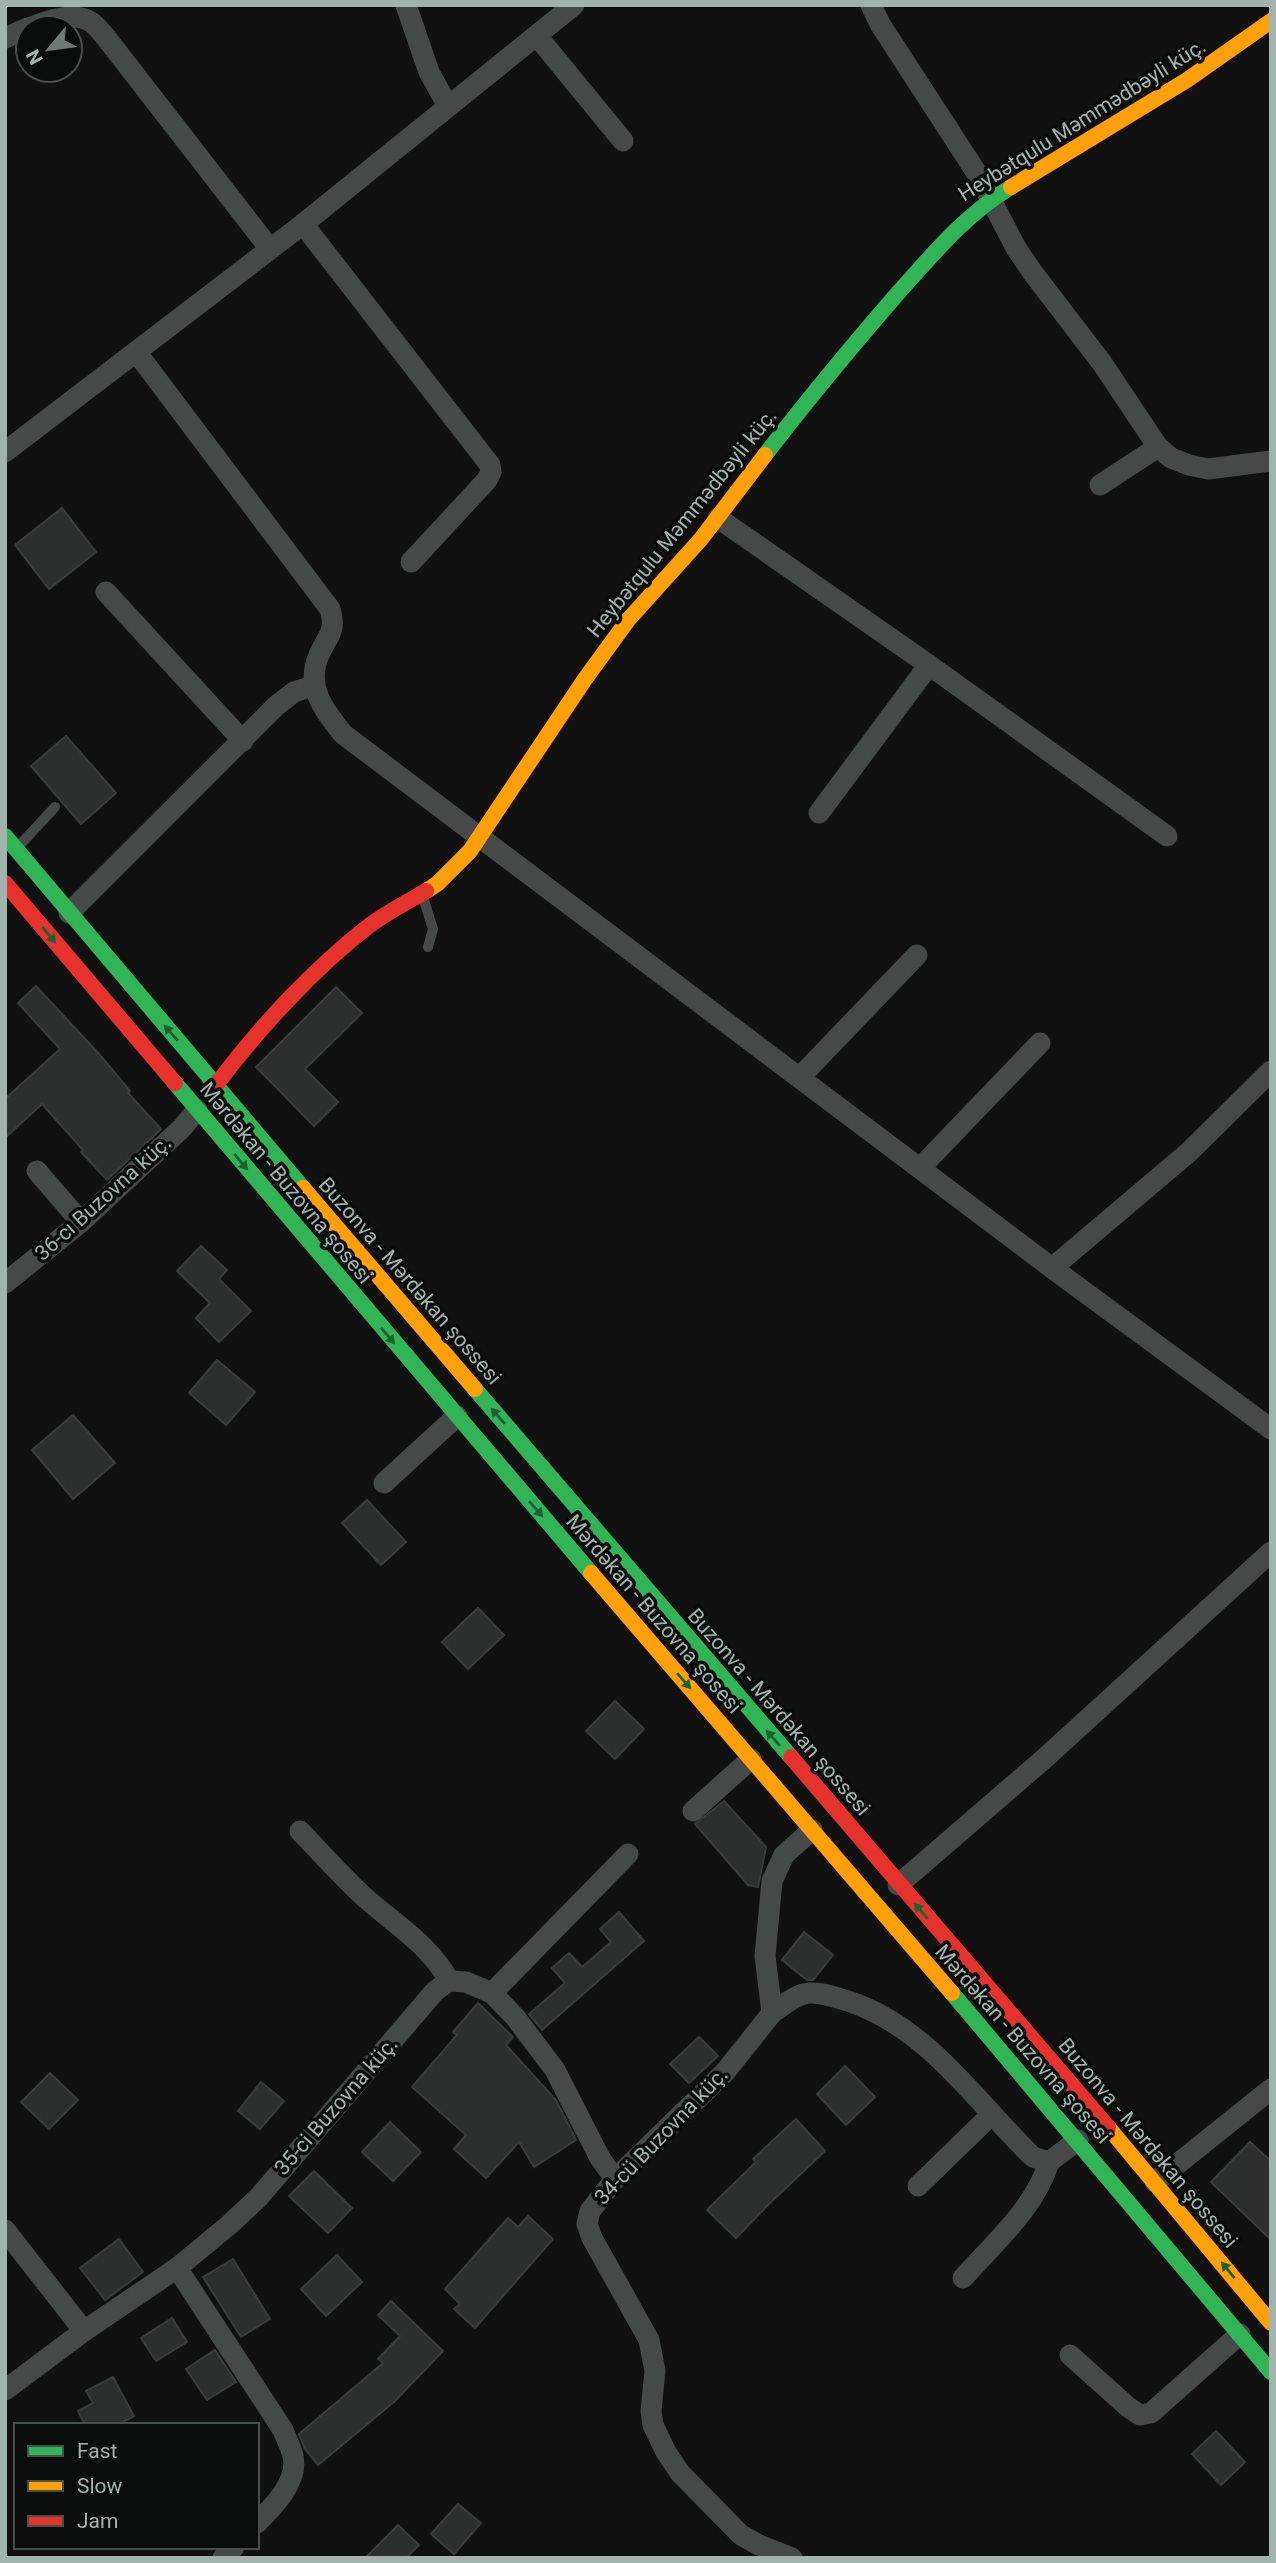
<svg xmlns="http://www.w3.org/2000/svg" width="1276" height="2563" font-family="Roboto,sans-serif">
  <rect width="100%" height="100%" fill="#111"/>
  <g fill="#2d2f2e" stroke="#393d3c" stroke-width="2">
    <polygon points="62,508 96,552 49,589 15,545"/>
    <polygon points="66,736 116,793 81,824 31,766"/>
    <polygon points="36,986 100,1055 130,1091 128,1093 161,1129 107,1180 81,1152 83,1150 42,1104 5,1138 5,1099 60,1049 18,1003"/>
    <polygon points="336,987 362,1013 305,1069 338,1102 314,1126 256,1067"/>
    <polygon points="201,1246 227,1270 219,1279 251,1311 219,1342 196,1318 210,1303 177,1271"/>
    <polygon points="217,1360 255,1392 226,1425 189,1393"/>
    <polygon points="73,1415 115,1463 73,1499 32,1450"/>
    <polygon points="367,1500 406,1542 381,1565 342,1523"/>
    <polygon points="478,1608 504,1635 468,1669 442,1642"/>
    <polygon points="615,1701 644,1729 615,1759 586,1731"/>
    <polygon points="724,1801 766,1847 758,1887 748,1885 695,1824"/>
    <polygon points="619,1912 644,1941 542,2030 529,2014 565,1983 552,1968 569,1953 582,1967 611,1942 600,1929"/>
    <polygon points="804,1932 833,1955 813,1980 807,1980 782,1960"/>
    <polygon points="478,2003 513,2037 506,2045 556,2100 576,2140 534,2167 519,2142 486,2178 454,2149 466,2135 412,2087 457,2035 453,2032"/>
    <polygon points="699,2037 718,2056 689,2083 670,2064"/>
    <polygon points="845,2066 875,2097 846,2125 817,2094"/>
    <polygon points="50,2073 78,2100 49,2129 21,2102"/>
    <polygon points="261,2082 284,2101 260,2129 238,2111"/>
    <polygon points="796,2119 825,2151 769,2204 736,2238 707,2210 756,2162 753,2159"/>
    <polygon points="390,2122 421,2152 393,2181 362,2152"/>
    <polygon points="1250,2142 1271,2161 1271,2240 1211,2182"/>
    <polygon points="314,2171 352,2208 328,2233 289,2196"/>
    <polygon points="528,2216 553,2239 475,2328 454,2309 460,2304 445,2289 508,2218 518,2227"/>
    <polygon points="119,2239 143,2272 105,2300 80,2268"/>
    <polygon points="337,2255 362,2282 326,2316 301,2289"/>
    <polygon points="233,2259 270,2319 241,2337 203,2277"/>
    <polygon points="391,2301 443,2351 395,2401 318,2465 305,2449 299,2434 383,2363 378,2359 400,2336 378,2315"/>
    <polygon points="172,2318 187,2342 156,2361 141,2338"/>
    <polygon points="215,2350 236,2382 207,2400 186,2369"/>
    <polygon points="113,2377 134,2416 117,2425 85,2425 78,2411 93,2403 86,2391"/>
    <polygon points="1216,2431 1245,2462 1221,2485 1192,2454"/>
    <polygon points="458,2504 481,2523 454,2554 431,2534"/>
    <polygon points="398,2525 419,2545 406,2558 365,2558"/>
  </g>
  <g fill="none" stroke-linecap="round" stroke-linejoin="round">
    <g stroke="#454a49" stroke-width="10">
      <polyline points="18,847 55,807"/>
      <polyline points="423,897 433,929 428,947"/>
    </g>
    <g stroke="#454a49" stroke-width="21">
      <polyline points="406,5 429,72 448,106"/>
      <polyline points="871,5 880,24 978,175 1016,248 1033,273 1102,363 1158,447 1171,458 1189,465 1208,469 1271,461"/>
      <path d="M29 28C46 21 74 11 91 22 96 25 100 31 104 35L270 249"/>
      <polyline points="537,36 623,141"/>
      <polyline points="5,38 28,28"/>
      <polyline points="303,224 490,465 491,472 487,480 411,562"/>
      <path d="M137 353 330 609C337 632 327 636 319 655 305 687 324 710 343 734L1052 1268 1271 1429"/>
      <polyline points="5,452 303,224 574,5"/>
      <polyline points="1100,485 1158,447"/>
      <polyline points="718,518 929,665 1167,836"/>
      <polyline points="106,592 243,741"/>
      <polyline points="819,813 929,665"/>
      <polyline points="69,913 276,706 294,692 313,686"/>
      <polyline points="800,1077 917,955"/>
      <polyline points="920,1168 1040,1043"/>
      <polyline points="37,1171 81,1222"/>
      <polyline points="1052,1268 1189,1152 1271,1071"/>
      <polyline points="5,1283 81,1222 182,1128 197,1110"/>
      <polyline points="384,1483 457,1416"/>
      <polyline points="693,1811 751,1759"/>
      <path d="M300 1831C320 1852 340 1874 361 1894 391 1922 430 1944 449 1981"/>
      <polyline points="898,1885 1045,1758 1271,1552"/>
      <polyline points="492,1993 628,1854"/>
      <path d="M772 2013C783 2006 795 1994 809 1993 822 1992 838 1998 851 2002 929 2029 975 2101 1033 2157L1049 2162 1078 2140"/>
      <polyline points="1155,2182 1271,2089"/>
      <polyline points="918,2186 992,2114"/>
      <polyline points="5,2230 84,2331"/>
      <path d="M177 2268 283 2430C286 2438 291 2448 293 2456 299 2481 273 2507 257 2523"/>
      <path d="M963 2278C994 2243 1035 2208 1049 2162"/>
      <polyline points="1070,2355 1128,2407 1140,2415 1151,2413 1240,2334"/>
      <polyline points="5,2390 84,2331 177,2268 229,2225 259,2197 435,1991 449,1981 466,1982 492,1993 515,2017 555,2070 600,2158 615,2179"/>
      <polyline points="223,2558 234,2547"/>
      <polyline points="792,2558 759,2545 741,2535 680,2473 666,2452 653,2425 651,2411 655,2371 649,2340 592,2238 587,2224 590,2211 615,2179 725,2072 772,2013 765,1956 772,1881 784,1855 812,1830"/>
    </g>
    <g stroke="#30b455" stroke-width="16">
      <path d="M765 455C808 399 852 346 898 293 933 254 966 214 1011 187"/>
      <polyline points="5,836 303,1188"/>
      <polyline points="175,1083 591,1573"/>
      <polyline points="475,1389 791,1757"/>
      <polyline points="952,1993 1271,2372"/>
    </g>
    <g stroke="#ff9f0a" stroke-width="16">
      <polyline points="1011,187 1187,80 1271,21"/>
      <polyline points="426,891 437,884 470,851 585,679 628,620 701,539 765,455"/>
      <polyline points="303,1188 475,1389"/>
      <polyline points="591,1573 952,1993"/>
      <polyline points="1108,2127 1271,2323"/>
    </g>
    <g stroke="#e5322d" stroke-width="16">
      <polyline points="5,883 175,1083"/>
      <path d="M216 1085C258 1029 314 968 370 925 388 912 407 902 426 891"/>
      <polyline points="791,1757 1108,2127"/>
    </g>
  </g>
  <defs><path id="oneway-solid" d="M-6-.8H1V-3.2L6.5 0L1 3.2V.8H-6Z" transform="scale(1.75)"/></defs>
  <g fill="#1e6031">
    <use href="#oneway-solid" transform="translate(49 935) rotate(50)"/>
    <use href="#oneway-solid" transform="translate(171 1033) rotate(-131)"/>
    <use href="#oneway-solid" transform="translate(241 1162) rotate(50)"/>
    <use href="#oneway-solid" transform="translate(388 1336) rotate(50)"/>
    <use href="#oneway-solid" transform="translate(498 1416) rotate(-131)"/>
    <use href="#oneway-solid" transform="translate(536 1509) rotate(49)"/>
    <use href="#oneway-solid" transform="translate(684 1681) rotate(49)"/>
    <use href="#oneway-solid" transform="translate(773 1738) rotate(-131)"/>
    <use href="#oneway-solid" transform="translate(921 1911) rotate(-131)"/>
    <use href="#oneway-solid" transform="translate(1228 2270) rotate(-129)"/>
  </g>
  <g text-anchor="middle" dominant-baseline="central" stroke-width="7" stroke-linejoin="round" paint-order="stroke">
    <g font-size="21" fill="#a1b3ad" stroke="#0b0d0d">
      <text transform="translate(1082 120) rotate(-32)">Heybətqulu Məmmədbəyli küç.</text>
      <text transform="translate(682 523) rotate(-51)">Heybətqulu Məmmədbəyli küç.</text>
      <text transform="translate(286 1183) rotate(50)">Mərdəkan - Buzovna şosesi</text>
      <text transform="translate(103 1198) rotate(-42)">36-cı Buzovna küç.</text>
      <text transform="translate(410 1281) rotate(49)">Buzonva - Mərdəkan şossesi</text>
      <text transform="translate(654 1614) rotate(49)">Mərdəkan - Buzovna şosesi</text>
      <text transform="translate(779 1712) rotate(49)">Buzonva - Mərdəkan şossesi</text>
      <text transform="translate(1023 2044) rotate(49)">Mərdəkan - Buzovna şosesi</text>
      <text transform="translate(336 2106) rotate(-49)">35-ci Buzovna küç.</text>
      <text transform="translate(661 2136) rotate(-46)">34-cü Buzovna küç.</text>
      <text transform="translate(1148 2143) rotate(50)">Buzonva - Mərdəkan şossesi</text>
    </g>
  </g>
  <rect width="1276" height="2563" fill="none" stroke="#a1b3ad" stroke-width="14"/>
  <rect x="14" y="2423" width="245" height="126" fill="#0b0d0d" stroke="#474f4d" stroke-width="2"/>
  <rect x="28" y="2446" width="35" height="10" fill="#30b455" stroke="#474f4d" stroke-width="2"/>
  <text x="77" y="2458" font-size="21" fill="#a1b3ad">Fast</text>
  <rect x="28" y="2481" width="35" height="10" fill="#ff9f0a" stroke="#474f4d" stroke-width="2"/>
  <text x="77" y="2493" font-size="21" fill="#a1b3ad">Slow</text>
  <rect x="28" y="2516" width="35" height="10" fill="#e5322d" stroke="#474f4d" stroke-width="2"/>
  <text x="77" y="2528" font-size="21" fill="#a1b3ad">Jam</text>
  <g transform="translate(49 49) rotate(241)"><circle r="33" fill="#0b0d0d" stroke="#474f4d" stroke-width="2"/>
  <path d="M0-5L12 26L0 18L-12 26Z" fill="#6f7a76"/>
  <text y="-10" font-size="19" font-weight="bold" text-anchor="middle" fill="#a1b3ad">N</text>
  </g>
</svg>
